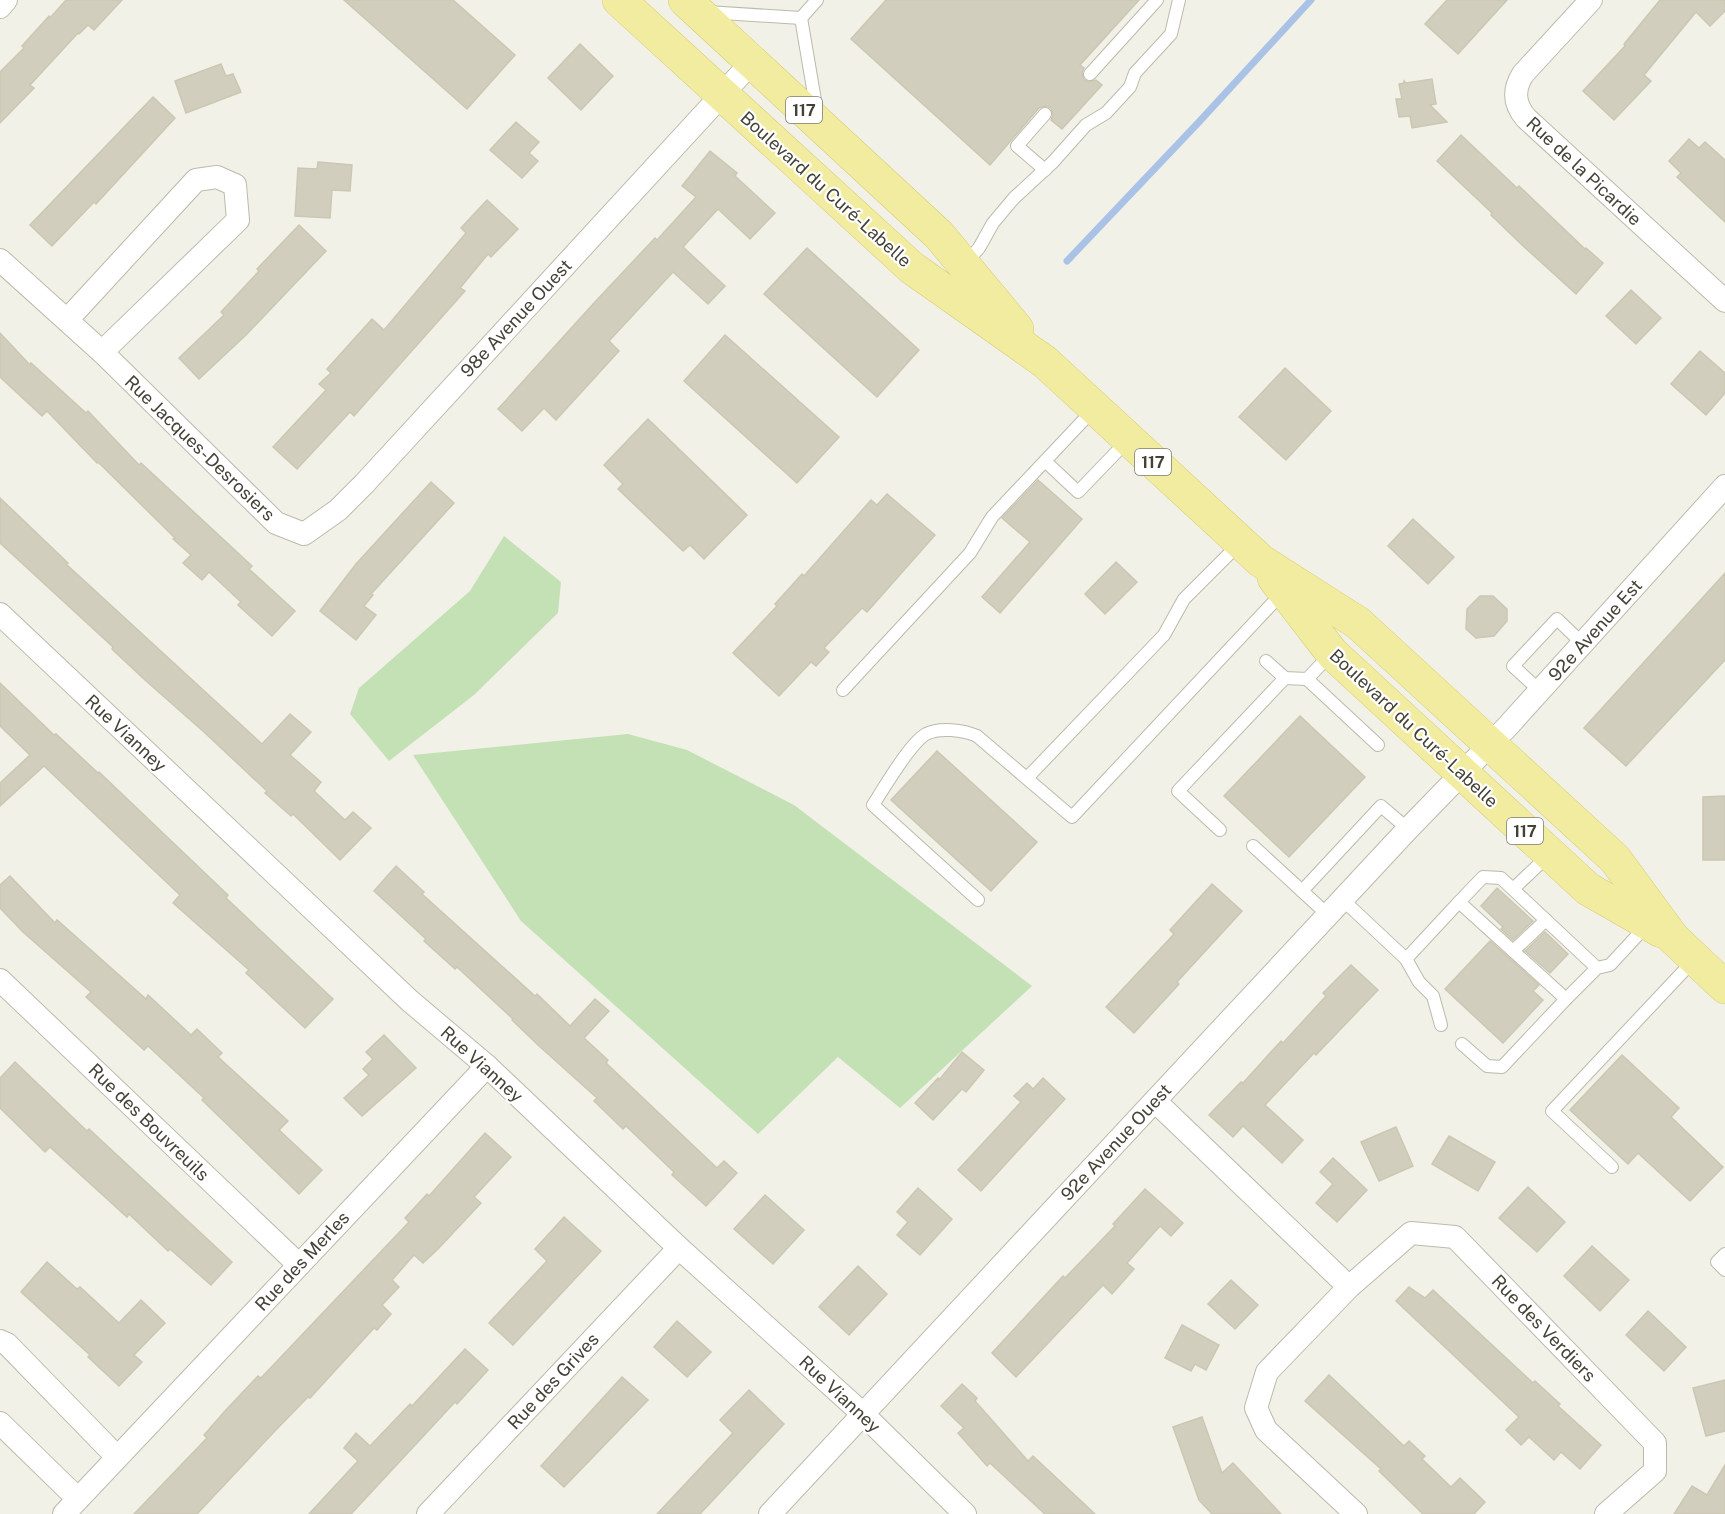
<svg xmlns="http://www.w3.org/2000/svg" width="1725" height="1514" font-family="'Public Sans',sans-serif">
  <rect width="100%" height="100%" fill="#f2f1e8"/>
  <g fill="#c4e1b5">
    <polygon points="504,536 561,582 558,613 474,695 389,761 350,714 359,688 470,591"/>
    <polygon points="628,734 687,750 794,805 1032,986 900,1108 838,1057 758,1134 521,921 413,755"/>
  </g>
  <g fill="none" stroke-linecap="round" stroke-linejoin="round">
    <polyline stroke="#abc2e7" stroke-width="7" points="1067,261 1198,123 1311,0"/>
  </g>
  <g fill="#d2cebe" stroke="#ccc7b2" stroke-width="1.5">
    <polygon points="66,0 122,0 94,30 88,25 79,34 78,33 30,85 34,88 0,123 0,72 24,48 22,46 49,16 50,18"/>
    <polygon points="344,0 453,0 515,55 467,109"/>
    <polygon points="886,0 1139,0 1080,65 1084,68 1082,73 1084,80 1089,82 1096,80 1102,85 1062,129 1051,120 1053,115 1051,108 1046,106 1039,108 990,165 851,39"/>
    <polygon points="1447,0 1507,0 1458,54 1425,24"/>
    <polygon points="1660,0 1725,0 1725,11 1710,26 1696,12 1644,75 1651,81 1614,120 1583,91 1625,46 1624,44"/>
    <polygon points="580,44 613,76 581,110 548,78"/>
    <polygon points="221,64 226,76 233,74 241,92 186,113 175,81"/>
    <polygon points="1432,79 1436,104 1430,105 1447,122 1412,128 1410,116 1399,117 1396,99 1402,99 1399,84 1404,83 1404,81 1406,83"/>
    <polygon points="153,97 175,118 96,204 94,202 52,246 30,225"/>
    <polygon points="516,122 539,142 529,153 538,161 522,178 490,150"/>
    <polygon points="1461,135 1517,188 1519,186 1585,249 1586,248 1603,263 1576,294 1521,244 1491,215 1492,213 1437,161"/>
    <polygon points="1689,139 1699,148 1705,142 1725,160 1725,222 1677,177 1681,173 1669,161"/>
    <polygon points="710,151 737,173 735,176 775,213 750,239 718,209 683,247 725,286 708,304 673,272 609,341 619,351 556,420 544,408 522,431 498,409 594,303 655,238 657,240 696,197 682,186"/>
    <polygon points="318,162 352,165 350,191 332,190 330,218 295,216 298,168 317,169"/>
    <polygon points="487,200 518,229 491,257 488,254 460,288 465,291 354,416 350,412 297,469 273,447 326,390 319,384 331,373 327,369 372,319 384,330 466,233 461,228"/>
    <polygon points="299,225 326,251 246,335 199,379 179,358 224,315 221,312 259,271 257,269"/>
    <polygon points="807,248 919,350 877,397 764,294"/>
    <polygon points="1631,290 1661,318 1636,344 1606,316"/>
    <polygon points="0,333 30,365 31,363 86,413 88,411 139,465 141,463 252,566 249,569 295,611 272,636 238,605 241,602 209,572 202,580 183,563 191,555 173,539 175,538 98,462 97,463 47,411 42,416 0,377"/>
    <polygon points="725,335 839,437 797,483 684,381"/>
    <polygon points="1700,351 1725,373 1725,393 1706,415 1671,384"/>
    <polygon points="1285,368 1331,411 1286,460 1239,417"/>
    <polygon points="648,419 747,515 704,559 690,545 683,551 618,489 623,484 604,465"/>
    <polygon points="1038,480 1082,519 1000,613 982,597 1030,542 1002,518"/>
    <polygon points="431,482 454,503 371,594 373,595 364,606 376,615 356,640 320,611 356,564"/>
    <polygon points="887,494 935,535 867,612 862,608 824,648 829,652 816,666 811,662 779,696 733,653 777,606 775,604 802,574 804,576 871,500 877,505"/>
    <polygon points="0,498 68,563 66,564 262,744 290,714 311,732 290,755 321,782 314,791 345,820 353,812 371,828 340,860 293,814 291,816 265,793 267,791 204,732 145,680 112,649 113,647 0,543"/>
    <polygon points="1413,519 1454,557 1428,584 1388,546"/>
    <polygon points="1116,562 1137,582 1105,614 1085,594"/>
    <polygon points="1725,573 1725,660 1626,766 1584,728"/>
    <polygon points="1480,596 1493,596 1507,609 1507,621 1494,636 1476,638 1466,629 1467,609"/>
    <polygon points="0,683 54,735 56,734 98,773 99,772 228,895 226,898 333,999 305,1028 246,973 249,970 173,903 180,895 44,766 0,806 0,783 30,755 0,726"/>
    <polygon points="1300,716 1365,777 1289,857 1224,796"/>
    <polygon points="937,751 1037,842 991,891 891,800"/>
    <polygon points="1725,796 1725,860 1703,860 1703,797"/>
    <polygon points="396,866 424,892 422,894 535,996 537,994 570,1026 595,999 609,1011 584,1038 608,1060 606,1063 717,1168 724,1161 737,1173 706,1206 672,1175 674,1172 626,1126 623,1129 594,1101 597,1098 538,1045 512,1020 513,1019 457,967 455,969 424,941 426,939 374,891"/>
    <polygon points="10,876 55,923 57,920 146,999 148,995 191,1035 197,1029 222,1053 218,1057 288,1121 279,1130 322,1170 299,1194 202,1100 204,1098 148,1046 144,1050 86,997 91,992 23,932 0,908 0,885"/>
    <polygon points="1212,884 1242,911 1177,982 1179,984 1134,1033 1106,1007 1174,934 1170,930"/>
    <polygon points="1497,888 1533,921 1513,940 1501,929 1503,927 1481,906"/>
    <polygon points="1545,932 1568,954 1550,973 1525,951"/>
    <polygon points="1490,941 1539,985 1533,991 1543,1000 1503,1043 1445,989"/>
    <polygon points="1351,965 1378,990 1316,1055 1314,1053 1265,1105 1303,1140 1282,1163 1243,1126 1233,1137 1209,1115 1241,1082 1243,1083 1281,1041 1283,1043 1326,996 1323,993"/>
    <polygon points="384,1035 416,1068 362,1116 344,1098 369,1075 363,1069 373,1059 366,1052"/>
    <polygon points="962,1052 984,1070 966,1092 962,1089 933,1120 915,1103 938,1078 939,1080"/>
    <polygon points="1622,1055 1679,1108 1671,1117 1723,1167 1690,1201 1638,1153 1628,1164 1570,1110"/>
    <polygon points="15,1062 87,1131 89,1129 232,1262 211,1285 170,1249 168,1251 129,1214 127,1217 50,1147 45,1152 0,1108 0,1078"/>
    <polygon points="1043,1078 1065,1099 981,1191 958,1170 1021,1102 1014,1096 1027,1083 1033,1089"/>
    <polygon points="1396,1127 1413,1166 1379,1181 1361,1142"/>
    <polygon points="485,1133 511,1157 474,1197 481,1203 438,1249 423,1263 414,1255 392,1280 399,1287 382,1305 391,1314 377,1330 374,1328 310,1398 308,1397 273,1433 197,1514 134,1514 207,1438 204,1435 225,1411 258,1376 261,1378 409,1222 405,1218 427,1194 429,1196"/>
    <polygon points="1449,1136 1495,1162 1478,1191 1432,1164"/>
    <polygon points="1333,1158 1367,1190 1337,1222 1316,1203 1333,1184 1320,1172"/>
    <polygon points="1528,1187 1565,1222 1537,1252 1499,1218"/>
    <polygon points="918,1188 952,1219 920,1255 897,1235 908,1222 897,1212"/>
    <polygon points="1145,1189 1183,1223 1171,1236 1160,1226 1127,1263 1134,1269 1112,1294 1103,1285 1016,1377 992,1353 1063,1276 1065,1278 1115,1226 1113,1224"/>
    <polygon points="765,1195 804,1230 773,1264 734,1229"/>
    <polygon points="564,1217 601,1251 513,1345 489,1323 547,1261 535,1249"/>
    <polygon points="1592,1246 1629,1280 1600,1311 1564,1276"/>
    <polygon points="47,1262 77,1289 80,1287 119,1323 141,1300 165,1323 134,1355 142,1362 119,1386 88,1357 90,1355 21,1292"/>
    <polygon points="858,1266 887,1294 849,1335 819,1307"/>
    <polygon points="1231,1280 1258,1305 1235,1329 1208,1304"/>
    <polygon points="1409,1287 1425,1298 1433,1290 1533,1383 1535,1381 1560,1404 1558,1406 1601,1445 1580,1469 1561,1452 1554,1460 1529,1437 1521,1445 1506,1430 1519,1417 1396,1301"/>
    <polygon points="1648,1311 1686,1347 1664,1371 1626,1335"/>
    <polygon points="677,1321 711,1352 687,1377 654,1347"/>
    <polygon points="1182,1325 1219,1345 1206,1370 1195,1364 1191,1371 1165,1358"/>
    <polygon points="465,1349 488,1370 457,1404 455,1402 351,1514 309,1514 358,1461 344,1448 356,1433 370,1446 410,1404 412,1406"/>
    <polygon points="1329,1375 1404,1446 1409,1441 1425,1456 1422,1459 1451,1487 1460,1478 1485,1502 1474,1514 1423,1514 1379,1471 1381,1469 1305,1401"/>
    <polygon points="622,1377 648,1400 564,1487 541,1466"/>
    <polygon points="1725,1380 1725,1431 1706,1436 1693,1388"/>
    <polygon points="962,1384 977,1398 975,1401 1028,1461 1033,1456 1095,1514 1045,1514 990,1463 987,1466 958,1433 964,1428 941,1406"/>
    <polygon points="749,1390 784,1424 700,1514 657,1514 733,1433 720,1420"/>
    <polygon points="1202,1417 1222,1473 1233,1463 1281,1514 1212,1514 1199,1500 1173,1427"/>
    <polygon points="1725,1465 1725,1514 1674,1514 1692,1486 1707,1495"/>
  </g>
  <g fill="none" stroke-linecap="round" stroke-linejoin="round">
    <defs>
      <g id="service">
        <polyline points="817,0 801,18 817,112"/>
        <polyline points="707,12 801,18"/>
        <polyline points="1090,74 1157,0"/>
        <polyline points="1045,170 1017,146 1045,114"/>
        <polyline points="965,264 979,248 993,223 1014,198 1053,162 1086,125 1106,113 1130,87 1135,73 1171,34 1179,0"/>
        <polyline points="1094,409 1045,461 1078,492 1128,440"/>
        <polyline points="1330,655 1307,679 1378,745"/>
        <polyline points="1266,661 1285,678 1307,679"/>
        <polyline points="843,690 970,553 992,517 1045,461"/>
        <polyline points="1540,691 1513,666 1557,619 1583,644"/>
        <polyline points="1027,778 1164,635 1184,599 1240,543"/>
        <polyline points="1220,830 1178,791 1285,678"/>
        <polyline points="1253,846 1302,891"/>
        <polyline points="1513,889 1549,855"/>
        <path d="M978 900 873 805C884 788 910 743 926 734 940 727 963 730 977 736L1072 817 1284 591"/>
        <polyline points="1343,900 1406,959 1459,902 1566,999 1597,968 1610,965 1647,925"/>
        <polyline points="1459,902 1483,877 1501,878 1597,968"/>
        <polyline points="1328,915 1302,891 1381,806 1408,829"/>
        <polyline points="1513,951 1546,920"/>
        <polyline points="1406,959 1419,982 1433,996 1441,1025"/>
        <polyline points="1462,1044 1487,1066 1502,1067 1566,999"/>
        <polyline points="1612,1167 1552,1111 1694,960"/>
        <polyline points="1725,1254 1717,1262 1725,1270"/>
      </g>
      <g id="minor">
        <path d="M1591 0 1523 74C1513 90 1514 104 1526 118L1725 301"/>
        <polyline points="0,7 6,0"/>
        <polyline points="0,260 102,352 276,523 304,534 338,510 364,484 752,62"/>
        <polyline points="67,320 196,180 217,177 235,185 238,220 102,352"/>
        <polyline points="0,614 410,1001 487,1066 679,1248 863,1414 965,1514"/>
        <polyline points="0,980 299,1265"/>
        <polyline points="1155,1101 1349,1287"/>
        <polyline points="0,1341 7,1344 117,1457"/>
        <polyline points="0,1423 78,1499"/>
        <polyline points="64,1514 487,1066"/>
        <polyline points="428,1514 679,1248"/>
        <polyline points="770,1514 1408,829 1507,727 1725,486"/>
        <polyline points="1356,1514 1266,1430 1256,1408 1267,1372 1349,1287 1411,1233 1455,1237 1655,1443 1655,1471 1606,1514"/>
      </g>
      <g id="primary">
        <polyline points="619,0 912,268 1045,362 1261,561 1358,623 1615,859 1673,938 1725,987"/>
        <polyline points="685,0 939,235 1017,329"/>
        <polyline points="1274,578 1332,653 1588,889 1661,931"/>
      </g>
    </defs>
    <use href="#service" stroke="#bcbaab" stroke-width="14"/>
    <use href="#minor" stroke="#bcbaab" stroke-width="24"/>
    <use href="#primary" stroke="#d5cc72" stroke-width="34"/>
    <use href="#service" stroke="#fff" stroke-width="12"/>
    <use href="#minor" stroke="#fff" stroke-width="22"/>
    <use href="#primary" stroke="#f2eca0" stroke-width="33"/>
  </g>
  <g text-anchor="middle" dominant-baseline="central" stroke-width="4.5" stroke-linejoin="round" paint-order="stroke">
    <g fill="#fff" stroke="#7c7b73" stroke-width="1.5">
      <rect x="786" y="97" width="36" height="26" rx="4.5"/>
      <rect x="1135" y="449" width="36" height="26" rx="4.5"/>
      <rect x="1507" y="818" width="36" height="26" rx="4.5"/>
    </g>
    <g font-size="16" font-weight="bold" fill="#444237">
      <text x="804" y="110">117</text>
      <text x="1153" y="462">117</text>
      <text x="1525" y="831">117</text>
    </g>
    <g font-size="18" fill="#444237" stroke="#fff">
      <text transform="translate(1584 171) rotate(43)">Rue de la Picardie</text>
      <text transform="translate(826 189) rotate(42)">Boulevard du Curé-Labelle</text>
      <text transform="translate(516 318) rotate(-47)">98e Avenue Ouest</text>
      <text transform="translate(200 448) rotate(44)">Rue Jacques-Desrosiers</text>
      <text transform="translate(1595 630) rotate(-48)">92e Avenue Est</text>
      <text transform="translate(1414 728) rotate(43)">Boulevard du Curé-Labelle</text>
      <text transform="translate(126 733) rotate(43)">Rue Vianney</text>
      <text transform="translate(482 1064) rotate(42)">Rue Vianney</text>
      <text transform="translate(149 1122) rotate(44)">Rue des Bouvreuils</text>
      <text transform="translate(1116 1142) rotate(-47)">92e Avenue Ouest</text>
      <text transform="translate(302 1261) rotate(-47)">Rue des Merles</text>
      <text transform="translate(1544 1328) rotate(46)">Rue des Verdiers</text>
      <text transform="translate(553 1381) rotate(-47)">Rue des Grives</text>
      <text transform="translate(840 1394) rotate(43)">Rue Vianney</text>
    </g>
  </g>
</svg>
